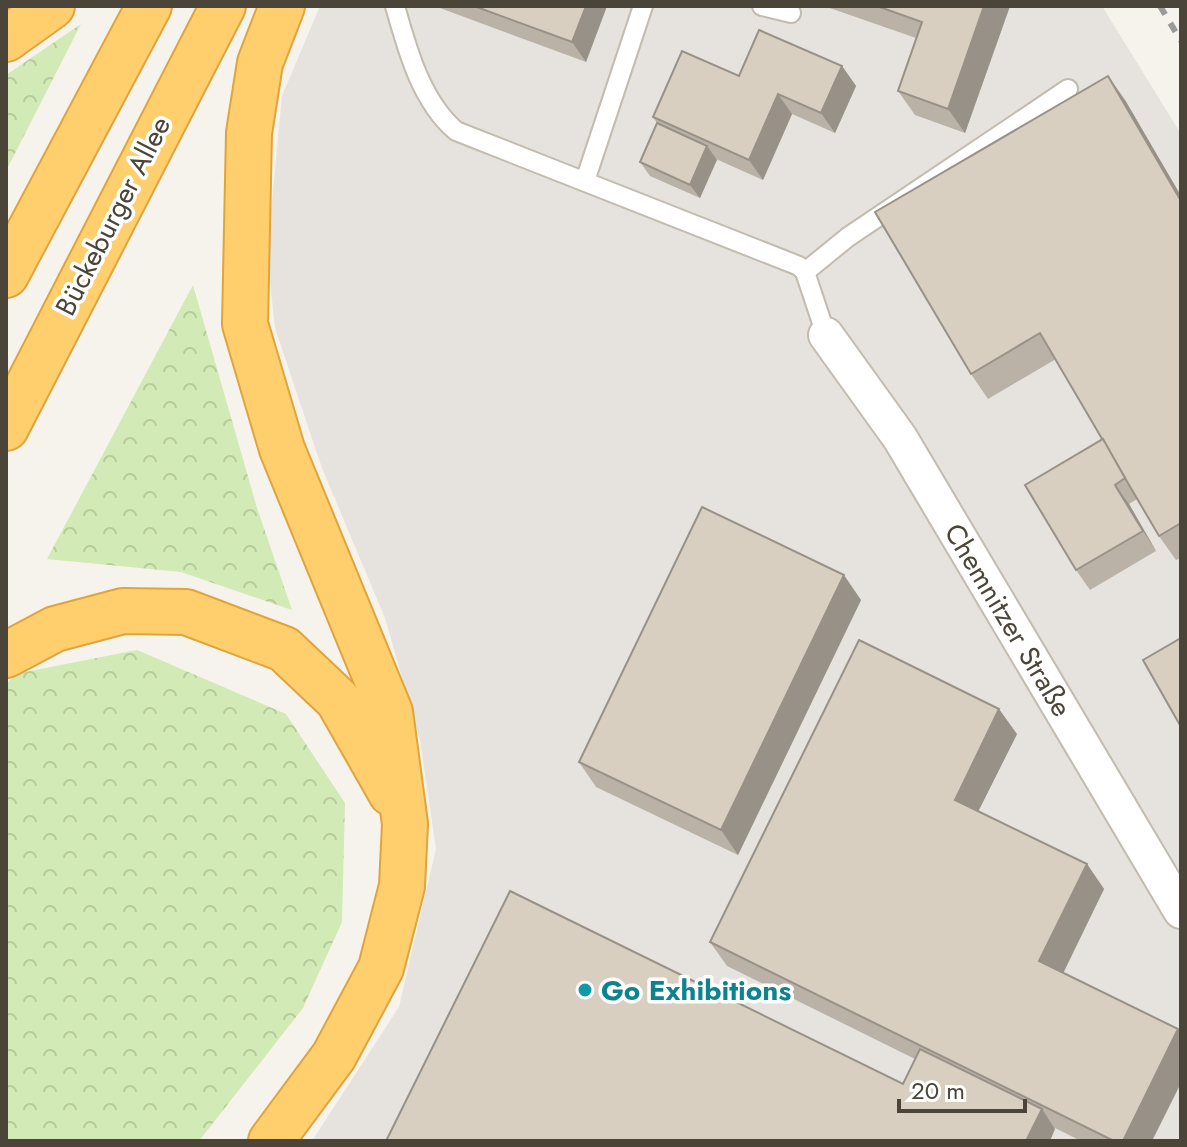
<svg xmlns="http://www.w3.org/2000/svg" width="1187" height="1147" font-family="Jost,sans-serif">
  <defs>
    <pattern id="forest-crowns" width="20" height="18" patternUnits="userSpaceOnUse" patternTransform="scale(2)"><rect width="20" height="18" fill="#d2eab5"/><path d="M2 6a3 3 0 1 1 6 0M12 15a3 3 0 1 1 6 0" fill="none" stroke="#b6ca9c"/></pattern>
  </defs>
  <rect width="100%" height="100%" fill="#f6f3ec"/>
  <polygon fill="#e6e2dd" points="320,6 1102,6 1181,134 1181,1141 312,1141 399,1007 436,849 420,740 385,618 322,468 275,328 267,254 282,96"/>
  <g fill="url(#forest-crowns)">
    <polygon points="81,24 6,171 6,75"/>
    <polygon points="193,285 257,508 292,610 181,572 47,559"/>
    <polygon points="137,650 286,714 345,803 342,922 303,1008 199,1141 6,1141 6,685 15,674"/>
  </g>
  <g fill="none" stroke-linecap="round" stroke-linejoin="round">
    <defs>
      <g id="lane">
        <path d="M395 6C407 49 421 101 456 131L799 266 805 272 826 335"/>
        <polyline points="762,6 791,13"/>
        <polyline points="585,181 643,6"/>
        <polyline points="805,272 848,237 1068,89"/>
      </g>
      <polyline id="street" points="826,335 900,438 1181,911"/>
      <g id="highway">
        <polyline points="6,39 52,6"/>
        <polyline points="6,275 149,6"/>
        <polyline points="6,428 223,6"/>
        <polyline points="6,655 55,629 123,611 186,612 284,649 338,700 391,793"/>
        <polyline points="271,1141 334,1056 381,968 402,886 405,824 390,712 282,449 245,324 249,133 260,63 282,6"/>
      </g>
    </defs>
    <use href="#lane" stroke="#c2bbae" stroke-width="22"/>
    <use href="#street" stroke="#c2bbae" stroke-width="38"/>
    <use href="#highway" stroke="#e0a43c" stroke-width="48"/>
    <use href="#lane" stroke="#fff" stroke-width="18"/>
    <use href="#street" stroke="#fff" stroke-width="34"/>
    <use href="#highway" stroke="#ffcf6e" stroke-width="44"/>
    <polyline stroke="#9a9a9a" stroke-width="6" stroke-dasharray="10 10" stroke-linecap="butt" points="1160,6 1181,41"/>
  </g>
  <g fill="#bab2a6">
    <polygon points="438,6 607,6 586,62 440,8"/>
    <polygon points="824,6 1010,6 965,133 915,115 898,91 916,38"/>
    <polygon points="842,66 856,86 835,133 792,114 763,180 716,159 700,198 650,176 640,162 657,123 653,117 739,76"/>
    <polygon points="1125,100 1181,196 1181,558 1176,560 1159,536 1137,499 1129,504 1156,551 1090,590 1076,570 1103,439 1056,359 988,399 971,374"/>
    <polygon points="861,600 738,855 596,787 579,762"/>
    <polygon points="1017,734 978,811 1087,864 1104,889 1063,972 1152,1141 1081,1141 1055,1128 903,1084 915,1059 727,966 710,942"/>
  </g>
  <g fill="#979187">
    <polygon points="586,6 607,6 586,62 572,42"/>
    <polygon points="984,6 1010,6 965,133 948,109"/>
    <polygon points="842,66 856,86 835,133 821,113"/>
    <polygon points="1108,76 1125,100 1181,196 1181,201"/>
    <polygon points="778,94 792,114 763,180 749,160"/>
    <polygon points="707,146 717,160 700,198 690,185"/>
    <polygon points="1115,485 1129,504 1156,551 1143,531"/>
    <polygon points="844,575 861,600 738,855 721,830"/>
    <polygon points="999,709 1017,734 972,824 955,800"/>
    <polygon points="1087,864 1104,889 1057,986 1039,961"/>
    <polygon points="1178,1029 1181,1033 1181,1083 1152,1141 1123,1141"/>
    <polygon points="1042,1109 1055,1129 1050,1141 1026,1141"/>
  </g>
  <g fill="#d8cfc1" stroke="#979187" stroke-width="2">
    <polygon points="474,6 586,6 572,42"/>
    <polygon points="877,6 984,6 948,109 898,91 922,22"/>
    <polygon points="759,30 842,66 821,113 778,94 749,160 653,117 682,51 739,76"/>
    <polygon points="1108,76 1181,201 1181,523 1159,536 1040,333 971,374 875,212"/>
    <polygon points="657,123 707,146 690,185 640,162"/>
    <polygon points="1103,439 1125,478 1115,485 1143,531 1076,570 1025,485"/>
    <polygon points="702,507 844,575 721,830 579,762"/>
    <polygon points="1181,638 1181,727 1143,660"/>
    <polygon points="859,640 999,709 955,800 1087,864 1039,961 1178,1029 1123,1141 1114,1141 710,942"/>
    <polygon points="510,891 903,1084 920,1049 1042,1109 1026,1141 386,1141"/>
  </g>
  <circle fill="#0f9aa8" stroke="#fff" stroke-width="3" cx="585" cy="990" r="8"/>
  <g text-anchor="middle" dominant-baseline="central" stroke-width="7" stroke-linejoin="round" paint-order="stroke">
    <g font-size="28" fill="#4b4439" stroke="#fff">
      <text transform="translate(113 216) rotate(-63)">Bückeburger Allee</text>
      <text transform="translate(1008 620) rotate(59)">Chemnitzer Straße</text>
    </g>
    <g font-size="28" font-weight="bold" fill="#0d838f" stroke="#fff" text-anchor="start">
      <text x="601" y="990">Go Exhibitions</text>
    </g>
  </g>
  <rect width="1187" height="1147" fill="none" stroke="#4b4439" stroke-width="16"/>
  <path d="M899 1099v12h126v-12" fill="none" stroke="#4b4439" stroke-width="4"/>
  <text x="911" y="1099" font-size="24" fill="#4b4439" stroke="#ffffff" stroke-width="6" paint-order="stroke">20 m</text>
</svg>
